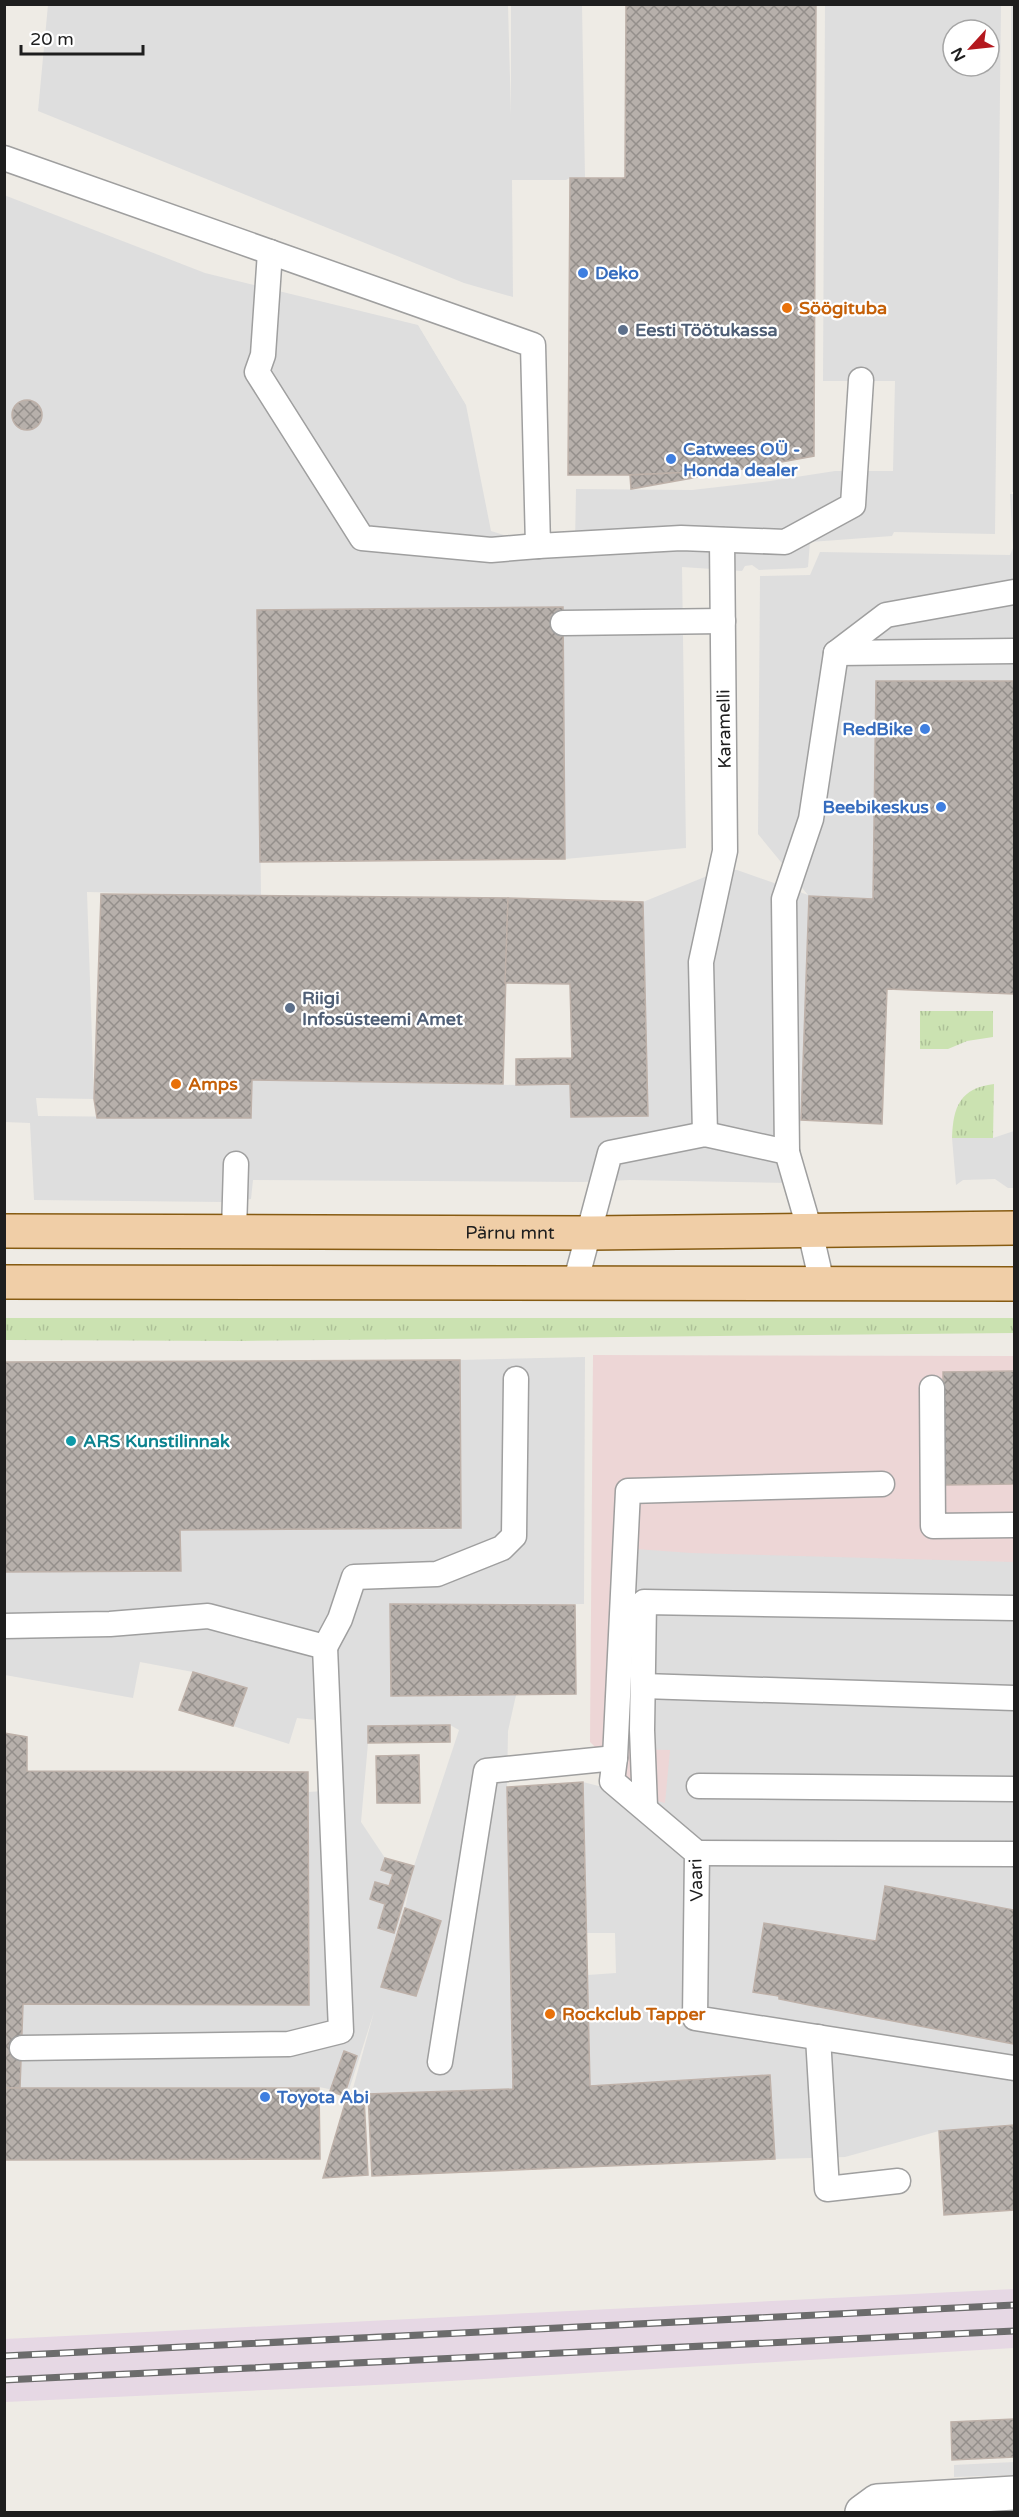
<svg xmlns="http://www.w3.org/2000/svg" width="1019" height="2517" font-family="'Varela Round',sans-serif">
  <defs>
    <pattern id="grass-tufts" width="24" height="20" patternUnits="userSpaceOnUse" patternTransform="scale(1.5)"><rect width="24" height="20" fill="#cbe2b1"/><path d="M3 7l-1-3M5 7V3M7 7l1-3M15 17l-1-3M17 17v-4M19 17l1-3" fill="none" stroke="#aec198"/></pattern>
    <pattern id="building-cross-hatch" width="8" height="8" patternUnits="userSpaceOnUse" patternTransform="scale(1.5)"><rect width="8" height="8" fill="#b7b0ab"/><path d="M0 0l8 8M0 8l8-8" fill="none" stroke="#948f8b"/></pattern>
  </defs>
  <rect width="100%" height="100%" fill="#eeebe5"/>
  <polygon fill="#edd6d6" points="593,1355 1014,1356 1014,1832 677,1826 590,1742"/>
  <polygon fill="#e6d8e4" points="1014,2289 1014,2348 397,2384 5,2402 5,2339"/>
  <g fill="url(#grass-tufts)">
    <polygon points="920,1011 993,1011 993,1037 967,1041 948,1049 920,1049"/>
    <path d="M994 1084 993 1138H952C953 1107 960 1088 994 1084Z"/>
    <polygon points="5,1318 1014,1318 1014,1333 239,1341 5,1340"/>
  </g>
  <g fill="#dedede" fill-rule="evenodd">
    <polygon points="48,5 508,5 511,115 511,5 582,5 585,178 570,178 566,180 512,180 513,297 464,283 38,111"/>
    <path d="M825 5H1001L995 534 894 532 892 536 810 542 808 567 805 568 759 570 752 565 745 566 742 571 682 567 686 848 565 859 562 607 258 610 261 896 87 892 94 1099 36 1098 38 1116 251 1118 252 1080 516 1085 570 1084 571 1117 648 1116 643 902 722 870H737L808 895 758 834 760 576 810 575 820 552 1010 555 1013 548 1010 494H1014V684L877 681 873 899 809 896 801 1120 789 1183 630 1180 582 1182 253 1180 251 1199 222 1202 34 1200 30 1123 4 1122V195L205 273 418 325 466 405 491 531 538 546 575 544 576 489 692 490 770 481 835 471H893L895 381H823ZM953 30H989V66H953Z"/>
    <polygon points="1011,5 1014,5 1014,492 1012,492"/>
    <polygon points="1014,1131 1014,1188 1008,1188 995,1179 963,1180 956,1185 952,1138 993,1138"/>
    <path d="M585 1357 584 1604 390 1605 391 1696 516 1695 508 1731 507 1787 513 2089 368 2094 352 2092 374 2012 348 2093 319 2087 20 2088 23 2004 309 2005 308 1792 341 1790 329 1743 316 1720 297 1718 289 1744 233 1726 246 1688 193 1672 140 1662 133 1698 5 1675 4 1572 181 1570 180 1530 460 1528V1360ZM450 1725 459 1730 414 1866 385 1858 361 1822 368 1743ZM411 1881 405 1908 441 1921 415 1996 381 1986Z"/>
    <polygon points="636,1549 691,1553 1014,1562 1014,1910 886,1886 877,1941 764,1923 753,1991 779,1996 779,1999 809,2005 1014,2044 1014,2125 939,2131 845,2157 775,2159 770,2075 590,2086 588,1975 616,1973 615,1933 587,1933 583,1782 665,1803 670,1750 629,1749"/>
    <polygon points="1014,2462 1014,2475 954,2477 954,2465"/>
  </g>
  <g fill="url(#building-cross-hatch)" stroke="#beb1a9" stroke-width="1.5">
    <polygon points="626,4 816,4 814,456 737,470 630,475 568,475 570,178 625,178"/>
    <circle cx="27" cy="415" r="15"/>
    <polygon points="737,470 631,489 630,475"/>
    <polygon points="563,607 565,859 260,862 257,610"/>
    <polygon points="876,681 1014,681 1014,994 887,989 882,1124 801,1120 809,896 873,899"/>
    <polygon points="101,894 508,898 503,1084 252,1080 251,1118 97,1118 94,1099"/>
    <polygon points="508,898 643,902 648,1116 571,1117 570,1084 516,1085 516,1059 572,1058 570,984 505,983"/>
    <polygon points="460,1360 461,1528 180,1530 181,1571 4,1572 4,1362"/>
    <polygon points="1014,1371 1014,1484 944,1485 943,1372"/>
    <polygon points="390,1604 575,1605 576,1694 391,1696"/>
    <polygon points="193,1672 247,1688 233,1726 179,1710"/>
    <polygon points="450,1725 450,1742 368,1743 368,1726"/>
    <polygon points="4,1733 27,1737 27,1771 308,1772 309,2005 23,2004 20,2088 4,2088"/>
    <polygon points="419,1755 420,1803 377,1803 376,1756"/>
    <polygon points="583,1782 590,2086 770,2075 775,2159 372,2176 368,2094 513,2089 507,1787"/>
    <polygon points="385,1858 414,1866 394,1933 378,1928 385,1904 370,1899 375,1882 389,1886 393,1874 381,1870"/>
    <polygon points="885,1886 1014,1910 1014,2044 809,2005 779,1999 779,1996 753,1992 764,1923 876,1941"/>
    <polygon points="405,1908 441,1921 416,1996 381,1987"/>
    <polygon points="344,2051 357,2056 344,2096 330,2091"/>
    <polygon points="4,2088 319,2088 320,2159 4,2160"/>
    <polygon points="348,2093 364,2097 368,2175 323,2178"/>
    <polygon points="1014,2125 1014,2210 944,2215 939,2131"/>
    <polygon points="1014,2419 1014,2457 952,2460 951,2422"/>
  </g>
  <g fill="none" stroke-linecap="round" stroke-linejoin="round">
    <defs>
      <g id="service">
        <polyline points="4,158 533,345 538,546 681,538 785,542 853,505 861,380"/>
        <polyline points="270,252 263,355 257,372 362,538 491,550 538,546"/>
        <polyline points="563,623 723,621"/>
        <polyline points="836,653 1014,651"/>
        <polyline points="705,1134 701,962 725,851 722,540"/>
        <polyline points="787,1152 784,899 811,819 836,653 886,615 1014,592"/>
        <polyline points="234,1231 236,1164"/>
        <polyline points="575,1284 610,1153 705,1134 787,1152 810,1231 822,1283"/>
        <polyline points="932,1388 933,1526 1014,1525"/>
        <polyline points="882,1484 628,1491 615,1758 612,1781 697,1853 695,2018 1014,2068"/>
        <polyline points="4,1626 110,1624 208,1616 325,1647 341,2031 289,2044 22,2048"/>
        <polyline points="325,1647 340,1619 354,1577 437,1574 502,1548 514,1536 516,1379"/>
        <polyline points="643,1686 1014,1698"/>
        <polyline points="699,1786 1014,1789"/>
        <polyline points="645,1807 642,1730 644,1602 1014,1608"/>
        <polyline points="697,1853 1014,1854"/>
        <polyline points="818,2037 827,2189 898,2181"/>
        <polyline points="440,2062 486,1771 615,1758"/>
      </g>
      <polyline id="minor" points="862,2512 877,2501 1014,2493"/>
      <g id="primary">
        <path id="s1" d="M4 1231 591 1233 1014 1228"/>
        <polyline points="4,1282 1014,1284"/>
      </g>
    </defs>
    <use href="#service" stroke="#9f9f9f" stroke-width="27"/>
    <use href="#minor" stroke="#9f9f9f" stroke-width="36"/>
    <use href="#primary" stroke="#865b12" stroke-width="36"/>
    <use href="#service" stroke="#fff" stroke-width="24"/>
    <use href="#minor" stroke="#fff" stroke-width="33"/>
    <use href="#primary" stroke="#f0cea7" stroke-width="33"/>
    <defs>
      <g id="rail">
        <polyline points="4,2356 1014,2305"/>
        <polyline points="4,2380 1014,2331"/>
      </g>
    </defs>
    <use href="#rail" stroke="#6c6c6c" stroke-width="7"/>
    <use href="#rail" stroke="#fff" stroke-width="4.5" stroke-dasharray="14" stroke-linecap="butt"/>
  </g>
  <g fill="#3f7fe0" stroke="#fff" stroke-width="2">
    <circle cx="583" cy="273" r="6"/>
    <circle cx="671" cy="459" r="6"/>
    <circle cx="925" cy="729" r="6"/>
    <circle cx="941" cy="807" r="6"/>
    <circle cx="265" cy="2097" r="6"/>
  </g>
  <g fill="#e8710a" stroke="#fff" stroke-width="2">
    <circle cx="787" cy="308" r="6"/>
    <circle cx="176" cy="1084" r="6"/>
    <circle cx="550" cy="2014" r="6"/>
  </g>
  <g fill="#5c6f8a" stroke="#fff" stroke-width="2">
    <circle cx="623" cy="330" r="6"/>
    <circle cx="290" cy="1008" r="6"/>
  </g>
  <circle fill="#0f9aa8" stroke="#fff" stroke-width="2" cx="71" cy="1441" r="6"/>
  <g text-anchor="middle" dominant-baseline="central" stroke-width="4.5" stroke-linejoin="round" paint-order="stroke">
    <g font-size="18" font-weight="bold" fill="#366cbe" stroke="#fff" text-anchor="start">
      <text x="595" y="273">Deko</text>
      <text x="683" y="449">Catwees OÜ -<tspan x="683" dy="21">Honda dealer</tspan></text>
      <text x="913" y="729" text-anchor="end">RedBike</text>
      <text x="929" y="807" text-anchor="end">Beebikeskus</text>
      <text x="277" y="2097">Toyota Abi</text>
    </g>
    <g font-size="18" font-weight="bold" fill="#c56008" stroke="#fff" text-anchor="start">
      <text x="799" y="308">Söögituba</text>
      <text x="188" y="1084">Amps</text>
      <text x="562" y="2014">Rockclub Tapper</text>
    </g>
    <g font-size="18" font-weight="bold" fill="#4e5e75" stroke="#fff" text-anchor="start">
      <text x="635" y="330">Eesti Töötukassa</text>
      <text x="302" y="998">Riigi<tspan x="302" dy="21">Infosüsteemi Amet</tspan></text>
    </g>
    <g font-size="18" fill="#1e1e1e" stroke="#fff">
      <text transform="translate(724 729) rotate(-91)">Karamelli</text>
      <text stroke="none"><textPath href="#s1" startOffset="506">Pärnu mnt</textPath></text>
      <text transform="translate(696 1880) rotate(-92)">Vaari</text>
    </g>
    <g font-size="18" font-weight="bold" fill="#0d838f" stroke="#fff" text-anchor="start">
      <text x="83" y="1441">ARS Kunstilinnak</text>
    </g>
  </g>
  <rect width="1019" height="2517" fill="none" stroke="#1e1e1e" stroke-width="12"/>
  <g transform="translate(971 48) rotate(243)"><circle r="28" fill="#ffffff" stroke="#a5a5a5" stroke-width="1.5"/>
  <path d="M0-4.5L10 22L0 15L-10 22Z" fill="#b4181e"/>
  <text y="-9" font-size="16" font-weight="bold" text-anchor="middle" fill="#1e1e1e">N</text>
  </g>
  <path d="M21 45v9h122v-9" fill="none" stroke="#1e1e1e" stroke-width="3"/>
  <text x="30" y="45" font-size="18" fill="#1e1e1e" stroke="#ffffff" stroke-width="4.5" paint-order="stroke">20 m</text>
</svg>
